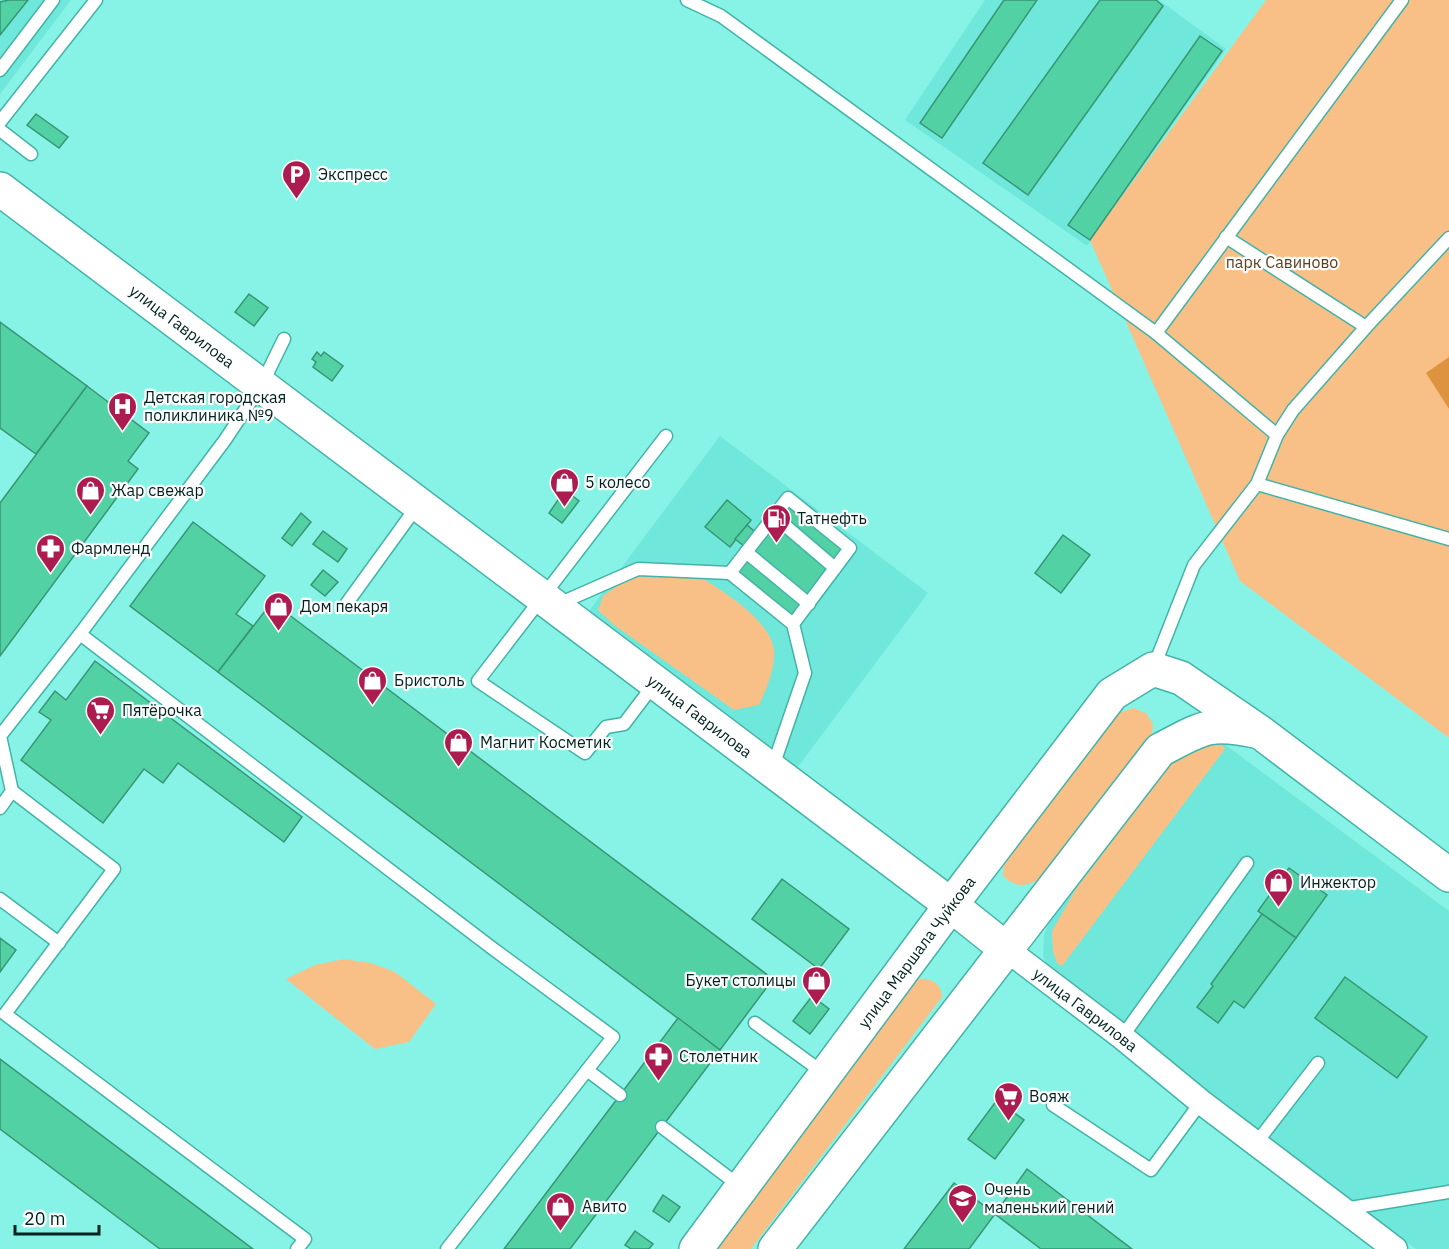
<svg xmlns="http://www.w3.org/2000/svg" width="1449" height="1249" font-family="'IBM Plex Sans',sans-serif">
  <rect width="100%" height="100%" fill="#87f3e7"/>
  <g fill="#6fe7da">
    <polygon points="0,0 71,0 0,94"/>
    <polygon points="985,0 1159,0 1226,49 1087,246 905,120"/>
    <polygon points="720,436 928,593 797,768 589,611"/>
    <polygon points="1223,743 1449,911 1449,1249 1416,1249 1051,974 1043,957 1044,935 1050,919 1175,757 1194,746"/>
  </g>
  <g fill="#f8c087">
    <polygon points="1266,0 1449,0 1449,738 1240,581 1090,240"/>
    <path d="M687 569C713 585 778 621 774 657 773 674 766 690 759 705L734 710 614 625 598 610 603 596 621 583 647 571Z"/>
    <path d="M1133 708 1146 713 1153 724 1152 733 1145 743 1040 879C1025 887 1016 888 1003 876L1004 865 1048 804 1119 713Z"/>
    <polygon points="1221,743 1225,749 1062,966 1057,963 1053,951 1052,931 1076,889 1172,763 1199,745"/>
    <polygon points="344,959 371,963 395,972 436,1004 409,1042 375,1049 286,979 315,965"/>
    <path d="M917 979C930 978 941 982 942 997L751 1249H716Z"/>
  </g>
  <polygon fill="#dd933f" points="1449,357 1449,409 1426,373"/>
  <g fill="#52d2a4" stroke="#389574" stroke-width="1.5">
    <polygon points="9,0 28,0 0,35 0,2"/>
    <polygon points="1004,0 1037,0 942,138 920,123"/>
    <polygon points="1100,0 1156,0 1163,6 1028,195 983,163"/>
    <polygon points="1200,36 1222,51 1090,240 1068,225"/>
    <polygon points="36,114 68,137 59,148 27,125"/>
    <polygon points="249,294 268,308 254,326 235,312"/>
    <polygon points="0,322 87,386 36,454 0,428"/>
    <polygon points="317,352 321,356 324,352 343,366 332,381 313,367 316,362 312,359"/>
    <polygon points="87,386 149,433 128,461 138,469 0,656 0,503"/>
    <polygon points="565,490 579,501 562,523 549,513"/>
    <polygon points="727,500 751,520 730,547 705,527"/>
    <polygon points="785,502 850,553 792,629 727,579 749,550 735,539 747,525 759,535"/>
    <polygon points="301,513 311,522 292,546 282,538"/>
    <polygon points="193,522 265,576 236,614 253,626 218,672 130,606"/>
    <polygon points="323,531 347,549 338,562 313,544"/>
    <polygon points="1063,535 1090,555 1061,593 1035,573"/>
    <polygon points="323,570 338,582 325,596 311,585"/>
    <polygon points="272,602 773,979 720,1050 218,672"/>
    <polygon points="95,661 302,817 284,842 178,763 163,783 144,769 103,823 21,760 51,720 39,712 55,691 66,700"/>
    <polygon points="1289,868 1327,895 1296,938 1258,911"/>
    <polygon points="782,879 849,929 819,969 752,919"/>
    <polygon points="1262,914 1296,938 1244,1008 1234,1001 1218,1023 1197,1007 1213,986 1211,984"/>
    <polygon points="0,938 16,950 0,972"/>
    <polygon points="1345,977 1427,1037 1397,1078 1315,1018"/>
    <polygon points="812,996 829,1009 810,1034 793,1021"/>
    <polygon points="678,1018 720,1050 570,1249 504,1249"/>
    <polygon points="0,1059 253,1249 160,1249 0,1129"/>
    <polygon points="997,1100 1024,1120 995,1159 968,1139"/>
    <polygon points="1027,1169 1132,1249 1041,1249 995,1214"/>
    <polygon points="954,1183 995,1214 969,1249 904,1249"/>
    <polygon points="663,1195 680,1207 669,1222 653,1211"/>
    <polygon points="635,1231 653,1244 649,1249 631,1249 625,1245"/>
  </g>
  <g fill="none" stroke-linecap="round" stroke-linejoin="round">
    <defs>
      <g id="lane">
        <polyline points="687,0 721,16 1156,333 1277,435 1257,484 1194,565 1153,669"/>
        <polyline points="0,70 53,0"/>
        <polyline points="0,122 96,0"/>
        <polyline points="0,130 31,154"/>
        <polyline points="1226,237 1366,327"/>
        <polyline points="1156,333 1402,0"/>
        <polyline points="1277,435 1293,410 1366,327 1449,238"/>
        <polyline points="1257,484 1449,539"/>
        <polyline points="774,516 835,568"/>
        <polyline points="746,552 809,604"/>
        <polyline points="730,573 788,498 850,548 793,624"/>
        <polyline points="347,603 418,505"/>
        <polyline points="556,605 638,569 730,573 793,624 805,673 772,769"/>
        <polyline points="80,634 492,948 613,1037 447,1249"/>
        <polyline points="655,683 624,724 606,727 585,753 478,681 666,436"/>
        <polyline points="12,791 114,869 5,1014 305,1239 297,1249"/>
        <polyline points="0,808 12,791 0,736 80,634 225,440 261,386 284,339"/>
        <polyline points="0,899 59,943"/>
        <polyline points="755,1023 825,1074"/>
        <polyline points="1122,1037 1247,863"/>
        <polyline points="587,1070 620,1095"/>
        <polyline points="1053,1105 1151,1170 1201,1102"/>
        <polyline points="662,1127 741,1187"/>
        <polyline points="1257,1142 1318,1063"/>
        <polyline points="1344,1209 1449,1192"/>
      </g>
      <g id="street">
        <path id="s1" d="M1006 949 1122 1037 1201 1102 1395 1249"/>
      </g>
      <g id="secondary">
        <path id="s2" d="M0 189 951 905 1006 949"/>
        <path id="s3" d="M696 1249 951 905 1112 694 1153 669 1181 678 1260 732 1449 875"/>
        <path d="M775 1249 1160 750C1201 729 1207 721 1255 731"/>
      </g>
    </defs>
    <use href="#lane" stroke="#43b3a8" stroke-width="15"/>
    <use href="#street" stroke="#43b3a8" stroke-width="27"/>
    <use href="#secondary" stroke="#43b3a8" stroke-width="36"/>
    <use href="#lane" stroke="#fff" stroke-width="12"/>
    <use href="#street" stroke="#fff" stroke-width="24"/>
    <use href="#secondary" stroke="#fff" stroke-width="33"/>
  </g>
  <defs>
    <symbol id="parking-pin" viewBox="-11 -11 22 30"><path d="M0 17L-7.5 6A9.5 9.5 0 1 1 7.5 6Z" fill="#ad1c51" stroke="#fdfdfd"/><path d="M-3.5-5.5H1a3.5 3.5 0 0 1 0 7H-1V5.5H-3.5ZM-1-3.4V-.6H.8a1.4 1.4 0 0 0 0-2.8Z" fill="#fff"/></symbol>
    <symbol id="hospital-pin" viewBox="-11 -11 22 30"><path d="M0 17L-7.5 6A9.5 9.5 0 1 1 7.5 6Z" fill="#ad1c51" stroke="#fdfdfd"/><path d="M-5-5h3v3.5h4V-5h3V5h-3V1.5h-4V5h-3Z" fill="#fff"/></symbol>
    <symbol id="shop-pin" viewBox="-11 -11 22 30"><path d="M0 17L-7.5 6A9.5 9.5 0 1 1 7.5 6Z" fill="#ad1c51" stroke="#fdfdfd"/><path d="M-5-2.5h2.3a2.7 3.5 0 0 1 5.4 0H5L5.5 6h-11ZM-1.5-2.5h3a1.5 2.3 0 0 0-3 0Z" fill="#fff"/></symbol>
    <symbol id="fuel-pin" viewBox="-11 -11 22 30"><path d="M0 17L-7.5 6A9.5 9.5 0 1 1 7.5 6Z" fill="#ad1c51" stroke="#fdfdfd"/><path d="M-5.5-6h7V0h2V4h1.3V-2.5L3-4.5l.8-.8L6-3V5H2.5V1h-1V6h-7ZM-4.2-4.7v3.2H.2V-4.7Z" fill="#fff"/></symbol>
    <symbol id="pharmacy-pin" viewBox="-11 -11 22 30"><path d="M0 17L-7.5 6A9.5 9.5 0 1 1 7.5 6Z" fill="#ad1c51" stroke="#fdfdfd"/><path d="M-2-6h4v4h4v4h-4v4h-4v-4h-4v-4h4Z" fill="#fff"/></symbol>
    <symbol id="supermarket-pin" viewBox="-11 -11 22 30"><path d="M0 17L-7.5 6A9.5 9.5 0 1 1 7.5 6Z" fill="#ad1c51" stroke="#fdfdfd"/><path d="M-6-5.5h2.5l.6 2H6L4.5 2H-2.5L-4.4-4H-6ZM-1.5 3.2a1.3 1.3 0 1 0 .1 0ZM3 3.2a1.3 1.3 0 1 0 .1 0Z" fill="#fff"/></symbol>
    <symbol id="school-pin" viewBox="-11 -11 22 30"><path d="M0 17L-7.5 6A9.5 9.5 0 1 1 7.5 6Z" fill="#ad1c51" stroke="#fdfdfd"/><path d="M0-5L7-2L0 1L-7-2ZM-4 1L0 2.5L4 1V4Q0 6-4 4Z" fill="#fff"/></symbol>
  </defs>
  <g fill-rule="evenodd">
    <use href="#parking-pin" x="280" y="158" width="33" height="45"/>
    <use href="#hospital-pin" x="106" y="390" width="33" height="45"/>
    <use href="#shop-pin" x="548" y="466" width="33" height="45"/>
    <use href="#shop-pin" x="74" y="474" width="33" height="45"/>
    <use href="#fuel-pin" x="760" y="502" width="33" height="45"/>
    <use href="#pharmacy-pin" x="34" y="532" width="33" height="45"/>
    <use href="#shop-pin" x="262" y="590" width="33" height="45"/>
    <use href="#shop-pin" x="356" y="664" width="33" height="45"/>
    <use href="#supermarket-pin" x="84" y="694" width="33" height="45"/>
    <use href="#shop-pin" x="442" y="726" width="33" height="45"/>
    <use href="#shop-pin" x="1262" y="866" width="33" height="45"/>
    <use href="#shop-pin" x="800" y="964" width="33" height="45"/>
    <use href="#pharmacy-pin" x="642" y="1040" width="33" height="45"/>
    <use href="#supermarket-pin" x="992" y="1080" width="33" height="45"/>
    <use href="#school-pin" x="946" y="1182" width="33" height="45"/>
    <use href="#shop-pin" x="544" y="1190" width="33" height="45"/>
  </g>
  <g text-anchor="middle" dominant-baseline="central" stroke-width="4.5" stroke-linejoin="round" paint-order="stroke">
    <g font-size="16" fill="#002320" stroke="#fdfdfd" text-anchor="start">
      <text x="318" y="174">Экспресс</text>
      <text x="144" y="397">Детская городская<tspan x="144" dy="18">поликлиника №9</tspan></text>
      <text x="585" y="482">5 колесо</text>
      <text x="111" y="490">Жар свежар</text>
      <text x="797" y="518">Татнефть</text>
      <text x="71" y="548">Фармленд</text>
      <text x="300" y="606">Дом пекаря</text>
      <text x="394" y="680">Бристоль</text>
      <text x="122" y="710">Пятёрочка</text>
      <text x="480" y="742">Магнит Косметик</text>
      <text x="1300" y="882">Инжектор</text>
      <text x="796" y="980" text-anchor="end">Букет столицы</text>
      <text x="679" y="1056">Столетник</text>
      <text x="1029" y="1096">Вояж</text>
      <text x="984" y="1189">Очень<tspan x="984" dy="18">маленький гений</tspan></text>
      <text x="582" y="1206">Авито</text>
    </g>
    <g font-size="16" fill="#5e3f1d" stroke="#fdfdfd">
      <text x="1282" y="262">парк Савиново</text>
    </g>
    <g font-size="16" fill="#002320" stroke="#fdfdfd">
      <text stroke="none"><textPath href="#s2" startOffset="228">улица Гаврилова</textPath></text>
      <text stroke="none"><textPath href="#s2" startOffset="876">улица Гаврилова</textPath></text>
      <text stroke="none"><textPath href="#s3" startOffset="370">улица Маршала Чуйкова</textPath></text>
      <text stroke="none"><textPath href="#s1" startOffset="100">улица Гаврилова</textPath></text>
    </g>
  </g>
  <path d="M15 1225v9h84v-9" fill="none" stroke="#002320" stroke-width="3"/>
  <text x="24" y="1225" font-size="18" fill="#002320" stroke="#fdfdfd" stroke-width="4.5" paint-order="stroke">20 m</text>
</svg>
